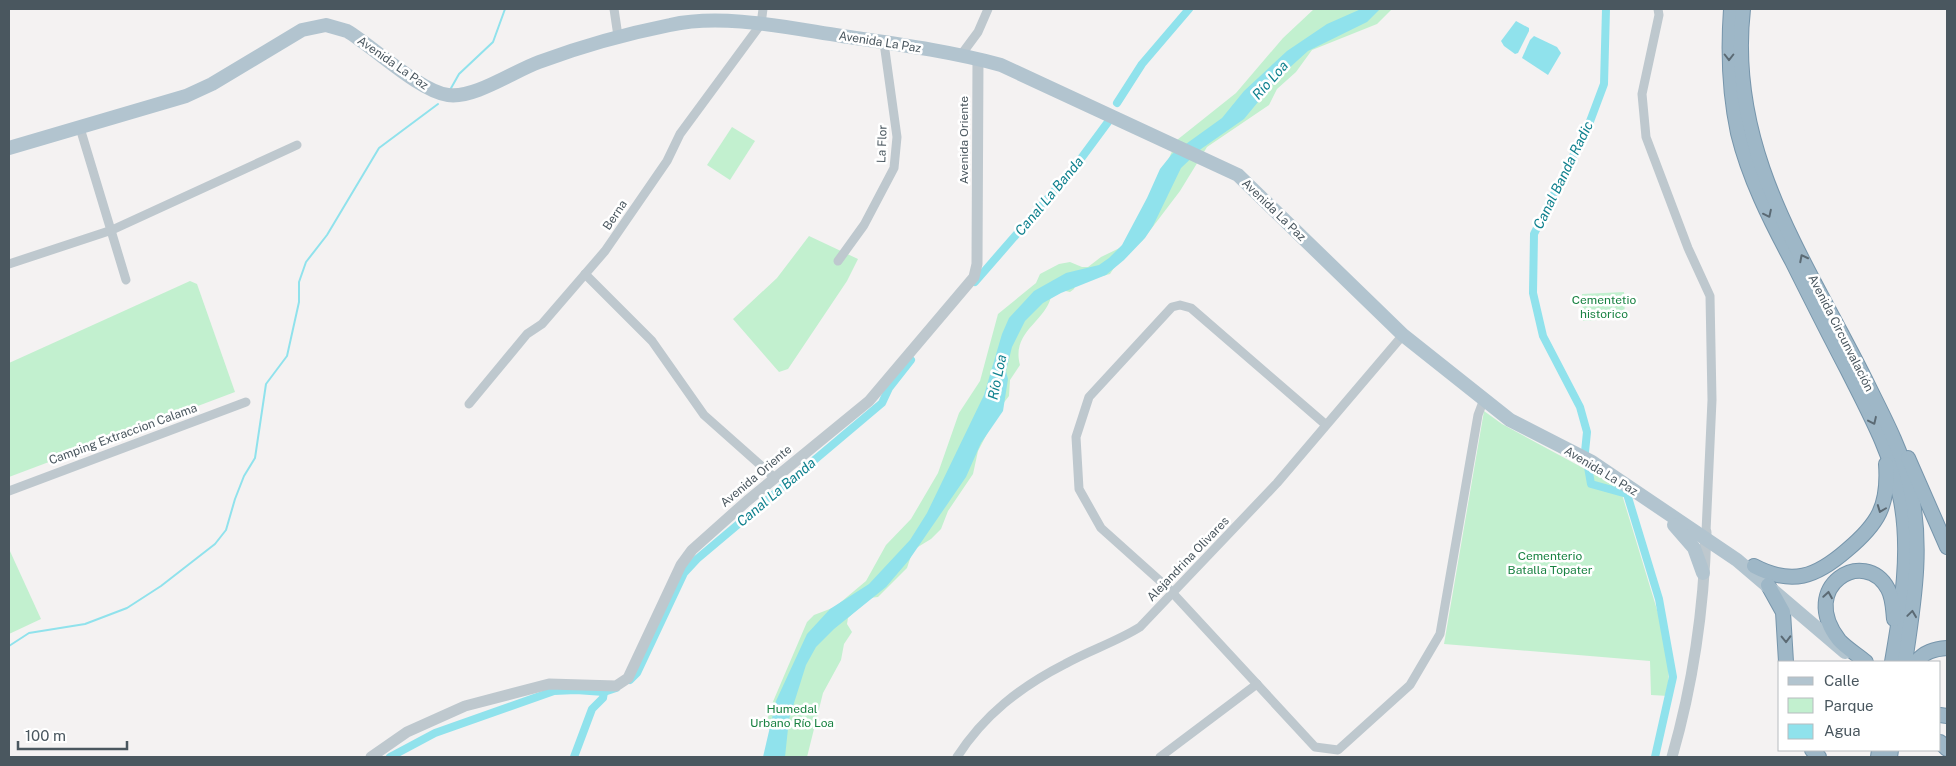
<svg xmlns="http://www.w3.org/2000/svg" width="1956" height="766" font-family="'Public Sans',sans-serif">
  <rect width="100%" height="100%" fill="#f4f2f2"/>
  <g fill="#c2f0cf">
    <path d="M1314 9H1392L1377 24 1312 50 1296 72 1277 89 1269 105 1207 147 1180 191 1142 241 1119 260 1110 274 1076 283 1074 289 1070 292 1061 290 1051 297C1045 322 1011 332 1020 365L1010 380 1009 396 1002 405 978 451 973 474 948 511 941 529 931 539 913 550 907 568 878 597 869 598 848 618 847 624 852 632 844 644 841 660 823 693 807 757H766L771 732 767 725 769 711 807 622 814 615 835 607 866 581 886 545 911 519 938 473 959 413 980 381 998 314 1036 283 1040 274 1059 264 1070 262 1082 267H1088L1101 257 1132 242 1177 140 1236 93 1283 38Z"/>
    <polygon points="732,127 755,141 730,180 707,165"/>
    <polygon points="809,236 858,259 847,281 788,369 779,372 733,319 777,278"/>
    <polygon points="190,281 197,284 235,392 9,477 9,363"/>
    <polygon points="1624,292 1625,318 1583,321 1582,294"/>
    <polygon points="1484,411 1502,424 1620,488 1668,646 1669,696 1651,695 1650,661 1444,644"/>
    <polygon points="9,549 41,619 9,634"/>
  </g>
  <g fill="#90e2ec">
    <polygon points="1361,9 1380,9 1367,22 1308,51 1277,79 1244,119 1201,149 1181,168 1153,226 1145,238 1124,260 1106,275 1061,293 1043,303 1025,321 1012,347 1006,371 1008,379 1003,411 981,443 966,477 909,560 886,587 834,629 816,647 806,665 789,719 785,757 763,757 776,701 807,634 830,609 869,584 910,540 927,513 984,395 1002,334 1009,318 1034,291 1066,273 1099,265 1109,258 1122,245 1147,198 1160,169 1172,154 1222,118 1244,91 1287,51 1327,24"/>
    <polygon points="1516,21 1529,28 1529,31 1518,53 1515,54 1504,46 1501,41"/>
    <polygon points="1534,36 1557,47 1561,53 1548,75 1522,58 1530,40"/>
  </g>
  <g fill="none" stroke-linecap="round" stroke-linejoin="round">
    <g stroke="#90e2ec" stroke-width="2">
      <polyline points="450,90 459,74 493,42 505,9"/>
      <polyline points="9,646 29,633 85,624 127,608 161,586 215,544 226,530 235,499 244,476 255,458 266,384 287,356 299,302 299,282 306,262 327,235 379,148 438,104"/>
    </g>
    <g stroke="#90e2ec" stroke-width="8">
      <polyline points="1117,103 1142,64 1189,9"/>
      <polyline points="975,282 1074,168 1108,122"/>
      <polyline points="1585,452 1587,432 1580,407 1543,336 1533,293 1534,234 1589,124 1604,84 1606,9"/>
      <polyline points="1588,467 1591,484 1627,494 1659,599 1673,677 1655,757"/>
      <polyline points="630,680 637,673 684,573 697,559 882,403 889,388 911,360"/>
      <polyline points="390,757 435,733 554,691 576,690 604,692 616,688"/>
      <polyline points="574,757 592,709 603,698 604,692"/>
    </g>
    <defs>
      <g id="trunk">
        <path d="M1731 9C1728 51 1729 91 1738 133 1749 178 1770 220 1792 261 1810 297 1828 333 1847 369 1868 411 1892 454 1901 501 1911 555 1901 609 1892 662"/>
        <path d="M1743 9C1727 151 1804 257 1865 379 1881 412 1900 446 1909 482 1924 543 1914 602 1905 662"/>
        <polyline points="1908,458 1947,547"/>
        <path d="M1754 566C1792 586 1816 577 1847 550 1878 524 1889 506 1886 464"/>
        <polyline points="1768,585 1783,612 1786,662"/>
        <path d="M1866 662C1858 655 1846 648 1839 640 1797 586 1865 546 1888 589 1893 598 1893 609 1894 619"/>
        <path d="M1916 662C1924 652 1934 649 1947 648"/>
        <polyline points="1940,715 1947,716"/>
        <polyline points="1940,742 1947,749"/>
        <polyline points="1812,750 1819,757"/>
        <polyline points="1878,757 1879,750"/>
        <polyline points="1890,757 1891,750"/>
      </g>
    </defs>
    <use href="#trunk" stroke="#7695ab" stroke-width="16"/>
    <g stroke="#bec8ce" stroke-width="9">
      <polyline points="614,9 618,36"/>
      <polyline points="1658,9 1659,15 1642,94 1646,137 1688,248 1710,296 1712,400 1706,532"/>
      <polyline points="961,55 978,32 988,9"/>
      <polyline points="80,128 126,280"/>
      <polyline points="838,261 864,225 894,168 897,137 884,43"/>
      <polyline points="9,264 112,230 297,145"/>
      <polyline points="585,274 652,341 704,415 775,478"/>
      <polyline points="469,404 527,334 542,324 605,251 667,161 680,134 761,24 763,9"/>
      <polyline points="1325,424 1191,308 1180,305 1172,307 1089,397 1076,437 1079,489 1101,528 1168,588 1315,747 1338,750 1410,685 1440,634 1478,415 1484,399"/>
      <polyline points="9,491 246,402"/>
      <path d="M957 757C984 715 1020 687 1065 664 1090 650 1116 642 1140 627L1277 483 1403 335"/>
      <polyline points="1160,757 1257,684"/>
    </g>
    <g stroke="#bec8ce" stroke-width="11">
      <polyline points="371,757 407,732 465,706 549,684 616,686 628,678 681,565 692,550 747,501 869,401 974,277 977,264 978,59"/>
      <path d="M1672 757C1693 684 1704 608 1706 532"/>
    </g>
    <g stroke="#b2c4cf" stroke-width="14">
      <path d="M9 148 186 96 212 84 302 30 326 25 347 31C374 47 419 91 448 95 474 99 514 71 539 62 582 46 625 34 670 25 723 13 789 28 842 36 896 44 949 51 1001 65L1238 175 1403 335 1510 420 1592 462 1737 560 1845 652"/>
      <polyline points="1674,525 1694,548 1703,573"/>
    </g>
    <use href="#trunk" stroke="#9eb7c7" stroke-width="14"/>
  </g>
  <defs><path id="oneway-chevron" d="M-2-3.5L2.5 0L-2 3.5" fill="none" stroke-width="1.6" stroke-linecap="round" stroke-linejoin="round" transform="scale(1.25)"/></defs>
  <g stroke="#5b6a74">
    <use href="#oneway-chevron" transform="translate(1729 57) rotate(90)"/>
    <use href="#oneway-chevron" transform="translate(1768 214) rotate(64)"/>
    <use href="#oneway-chevron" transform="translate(1803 258) rotate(-117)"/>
    <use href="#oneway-chevron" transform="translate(1873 421) rotate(65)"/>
    <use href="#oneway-chevron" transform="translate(1881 509) rotate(111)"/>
    <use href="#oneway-chevron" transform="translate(1828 595) rotate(-81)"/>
    <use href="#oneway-chevron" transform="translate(1912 614) rotate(-82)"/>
    <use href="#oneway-chevron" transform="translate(1786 639) rotate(89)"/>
  </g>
  <g text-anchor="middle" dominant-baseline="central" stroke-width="5" stroke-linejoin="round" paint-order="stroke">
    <g font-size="12" fill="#4a575f" stroke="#fff">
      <text transform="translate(880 42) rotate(9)">Avenida La Paz</text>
      <text transform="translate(393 63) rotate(35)">Avenida La Paz</text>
      <text transform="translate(964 140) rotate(-90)">Avenida Oriente</text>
      <text transform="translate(882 144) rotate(-88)">La Flor</text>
      <text transform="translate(1274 210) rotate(44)">Avenida La Paz</text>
      <text transform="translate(615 215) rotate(-56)">Berna</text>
      <text transform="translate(1841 333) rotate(63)">Avenida Circunvalación</text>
      <text transform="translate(123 434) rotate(-20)">Camping Extraccion Calama</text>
      <text transform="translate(1601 471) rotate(31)">Avenida La Paz</text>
      <text transform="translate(756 476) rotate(-40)">Avenida Oriente</text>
      <text transform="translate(1188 559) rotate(-46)">Alejandrina Olivares</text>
    </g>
    <g font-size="12" fill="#198242" stroke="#fff">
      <text x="1604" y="300">Cementetio<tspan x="1604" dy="14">historico</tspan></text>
      <text x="1550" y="556">Cementerio<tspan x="1550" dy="14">Batalla Topater</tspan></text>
      <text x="792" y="709">Humedal<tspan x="792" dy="14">Urbano Río Loa</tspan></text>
    </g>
    <g font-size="14" font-style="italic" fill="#0f818e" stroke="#fff">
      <text transform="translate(1270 80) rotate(-48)">Río Loa</text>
      <text transform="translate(1563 175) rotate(-64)">Canal Banda Radic</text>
      <text transform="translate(1049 196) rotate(-50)">Canal La Banda</text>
      <text transform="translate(997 377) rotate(-78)">Río Loa</text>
      <text transform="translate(776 492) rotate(-40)">Canal La Banda</text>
    </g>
  </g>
  <rect width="1956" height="766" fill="none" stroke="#4a575f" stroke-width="20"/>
  <rect x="1778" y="661" width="162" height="90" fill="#ffffff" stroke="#b7bcbf"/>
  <rect x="1788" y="677" width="25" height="8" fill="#b2c4cf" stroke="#b7bcbf"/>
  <text x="1824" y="686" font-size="15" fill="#4a575f">Calle</text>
  <rect x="1788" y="698" width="25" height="15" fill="#c2f0cf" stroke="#b7bcbf"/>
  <text x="1824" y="711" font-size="15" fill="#4a575f">Parque</text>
  <rect x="1788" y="724" width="25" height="15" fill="#90e2ec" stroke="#b7bcbf"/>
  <text x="1824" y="736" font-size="15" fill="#4a575f">Agua</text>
  <path d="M18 741v8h109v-8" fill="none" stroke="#4a575f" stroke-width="2.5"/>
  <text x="25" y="741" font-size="15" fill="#4a575f" stroke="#ffffff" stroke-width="4" paint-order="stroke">100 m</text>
</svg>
